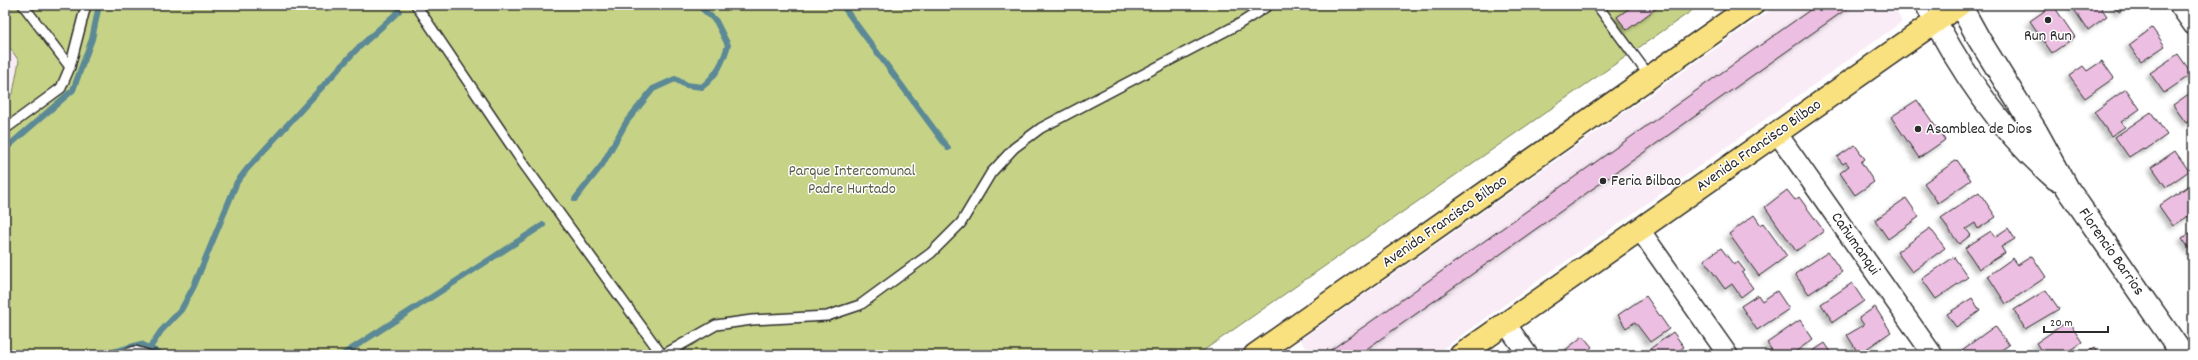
<svg xmlns="http://www.w3.org/2000/svg" width="2198" height="360" font-family="Dekko,sans-serif">
  <defs>
    <filter id="shadow"><feDropShadow dx="-3.5" dy="3.5" stdDeviation="2" flood-color="#0004"/></filter>
  </defs>
  <rect width="100%" height="100%" fill="#fff"/>
  <filter id="ink" filterUnits="userSpaceOnUse"><feTurbulence type="fractalNoise" baseFrequency=".025" numOctaves="2"/><feDisplacementMap in="SourceGraphic" scale="8" xChannelSelector="R" yChannelSelector="G"/><feConvolveMatrix kernelMatrix="1 2 1 2 8 2 1 2 1" color-interpolation-filters="sRGB"/></filter>
  <g filter="url(#ink)">
    <g fill="#f9ecf6">
      <polygon points="1778,5 1894,5 1902,22 1434,355 1312,355 1300,340"/>
      <polygon points="5,41 19,61 12,93 5,99"/>
    </g>
    <polygon fill="#c6d387" stroke="#787f59" points="5,5 1700,5 1197,355 5,355 5,99 13,93 19,61 5,41"/>
    <g fill="none" stroke-linecap="round" stroke-linejoin="round">
      <g stroke="#5c8996" stroke-width="6">
        <polyline points="842,5 948,148"/>
        <polyline points="5,149 73,90 92,39 99,5"/>
        <path d="M575 199 602 165 627 121 653 89 675 79 686 85 702 87C717 75 723 62 728 45L716 21 698 5"/>
        <polyline points="149,349 161,331 181,310 194,286 237,182 247,169 356,50 399,11"/>
        <polyline points="103,355 141,344 163,355"/>
        <polyline points="342,355 543,225"/>
      </g>
    </g>
    <g fill="#ecbee1" stroke="#2b2b2b" filter="url(#shadow)">
      <polygon points="1634,5 1657,5 1658,7 1627,30 1617,17"/>
      <polygon points="1817,5 1852,5 1358,355 1330,355 1328,352"/>
      <polygon points="2053,5 2075,37 2052,53 2030,21"/>
      <polygon points="2071,5 2099,5 2107,16 2088,30"/>
      <polygon points="2114,5 2129,5 2119,12"/>
      <polygon points="2152,28 2165,46 2141,62 2129,45"/>
      <polygon points="2178,54 2192,74 2164,93 2150,73"/>
      <polygon points="2102,61 2114,78 2085,98 2069,76 2083,66 2087,71"/>
      <polygon points="2126,89 2140,109 2121,122 2125,127 2111,136 2094,112"/>
      <polygon points="2193,91 2193,119 2186,123 2173,105"/>
      <polygon points="1917,100 1945,140 1919,158 1891,117"/>
      <polygon points="2151,112 2167,135 2145,150 2143,148 2129,157 2115,137"/>
      <polygon points="1855,145 1865,159 1861,162 1874,182 1855,195 1840,173 1849,166 1846,162 1843,164 1837,157"/>
      <polygon points="2175,151 2189,171 2166,187 2152,167"/>
      <polygon points="1957,160 1971,180 1938,203 1924,183"/>
      <polygon points="2193,183 2193,213 2173,226 2159,206"/>
      <polygon points="1787,190 1795,200 1799,197 1824,231 1796,251 1765,207"/>
      <polygon points="1979,192 1996,217 1978,229 1975,223 1966,229 1971,235 1959,244 1941,218"/>
      <polygon points="1906,198 1919,217 1888,239 1875,220"/>
      <polygon points="1754,215 1761,225 1763,223 1787,256 1759,276 1729,234"/>
      <polygon points="1930,228 1945,248 1912,272 1897,252"/>
      <polygon points="2008,228 2015,239 2001,247 2005,253 1979,269 1965,248 1991,231 1995,237"/>
      <polygon points="2193,231 2193,254 2182,238"/>
      <polygon points="1721,248 1734,265 1738,262 1745,271 1742,273 1753,288 1741,297 1732,284 1725,289 1704,260"/>
      <polygon points="1828,252 1842,272 1809,294 1795,274"/>
      <polygon points="2032,256 2046,277 2006,304 1988,276 2013,258 2018,265"/>
      <polygon points="1954,257 1968,277 1936,299 1922,279"/>
      <polygon points="1852,283 1864,301 1833,322 1821,304"/>
      <polygon points="2046,290 2059,309 2025,329 2014,310"/>
      <polygon points="1777,291 1789,309 1757,330 1741,306 1758,295 1762,301"/>
      <polygon points="1646,296 1669,329 1650,342 1635,322 1626,328 1618,315"/>
      <polygon points="1972,298 1980,311 1956,327 1947,314"/>
      <polygon points="1875,307 1891,332 1859,354 1847,335 1864,325 1859,318"/>
      <polygon points="1800,320 1813,339 1791,355 1775,355 1767,343"/>
      <polygon points="2068,321 2082,342 2063,355 2044,355 2036,343"/>
      <polygon points="1995,326 2009,345 1994,355 1965,355 1962,350"/>
      <polygon points="1673,332 1684,347 1673,355 1654,355 1650,349"/>
      <polygon points="1583,336 1592,347 1583,355 1559,355"/>
      <polygon points="1825,343 1833,355 1807,355"/>
      <polygon points="2094,348 2099,355 2083,355"/>
    </g>
    <g fill="none" stroke-linecap="round" stroke-linejoin="round">
      <defs>
        <g id="lane">
          <polyline points="23,5 70,67"/>
          <polyline points="416,5 523,163 662,355"/>
          <polyline points="1597,5 1650,77"/>
          <polyline points="5,129 61,88 70,67 86,5"/>
          <polyline points="123,355 135,351 148,355"/>
          <polyline points="663,355 716,325 752,320 827,316 860,305 931,253 961,223 991,173 1014,148 1041,128 1239,24 1269,5"/>
        </g>
        <g id="street">
          <polyline points="2179,5 2193,25"/>
          <polyline points="1777,133 1933,355"/>
          <polyline points="1640,230 1728,355"/>
          <polyline points="1506,324 1528,355"/>
        </g>
        <g id="secondary">
          <path d="M1927 5C1960 71 2000 130 2056 179"/>
          <polyline points="1960,5 1980,41 2036,131 2068,189 2183,355"/>
        </g>
        <g id="primary">
          <polyline points="1255,355 1752,5"/>
          <polyline points="1461,355 1959,5"/>
        </g>
      </defs>
      <use href="#lane" stroke="#2b2b2b" stroke-width="12"/>
      <use href="#street" stroke="#2b2b2b" stroke-width="22"/>
      <use href="#secondary" stroke="#2b2b2b" stroke-width="25"/>
      <use href="#primary" stroke="#2b2b2b" stroke-width="25"/>
      <use href="#lane" stroke="#fff" stroke-width="9"/>
      <use href="#street" stroke="#fff" stroke-width="19"/>
      <use href="#secondary" stroke="#fff" stroke-width="22"/>
      <use href="#primary" stroke="#fae180" stroke-width="22"/>
    </g>
  </g>
  <g fill="#2b2b2b" stroke="#fff" stroke-width="1.5">
    <circle cx="2048" cy="20" r="4"/>
    <circle cx="1918" cy="129" r="4"/>
    <circle cx="1603" cy="181" r="4"/>
  </g>
  <g text-anchor="middle" dominant-baseline="central" stroke-width="3" stroke-linejoin="round" paint-order="stroke">
    <g font-size="16" fill="#2b2b2b" stroke="#fff" text-anchor="start">
      <text x="2048" y="36" text-anchor="middle">Run Run</text>
      <text x="1926" y="129">Asamblea de Dios</text>
      <text x="1611" y="181">Feria Bilbao</text>
    </g>
    <g font-size="16" fill="#2b2b2b" stroke="#fff">
      <text transform="translate(1759 146) rotate(-35)">Avenida Francisco Bilbao</text>
      <text transform="translate(1445 222) rotate(-35)">Avenida Francisco Bilbao</text>
      <text transform="translate(1855 244) rotate(55)">Cañumanqui</text>
      <text transform="translate(2111 252) rotate(55)">Florencio Barrios</text>
    </g>
    <g font-size="16" fill="#5a5d47" stroke="#fff">
      <text x="852" y="171">Parque Intercomunal<tspan x="852" dy="18">Padre Hurtado</tspan></text>
    </g>
  </g>
  <rect width="2198" height="360" fill="none" stroke="#fff" stroke-width="20"/>
  <rect x="10" y="10" width="2178" height="340" fill="none" stroke="#2b2b2b" stroke-width="1.5" filter="url(#ink)"/>
  <path d="M2044 326v6h64v-6" fill="none" stroke="#2b2b2b" stroke-width="2"/>
  <text x="2050" y="326" font-size="12" fill="#2b2b2b" stroke="#ffffff" stroke-width="3" paint-order="stroke">20 m</text>
</svg>
